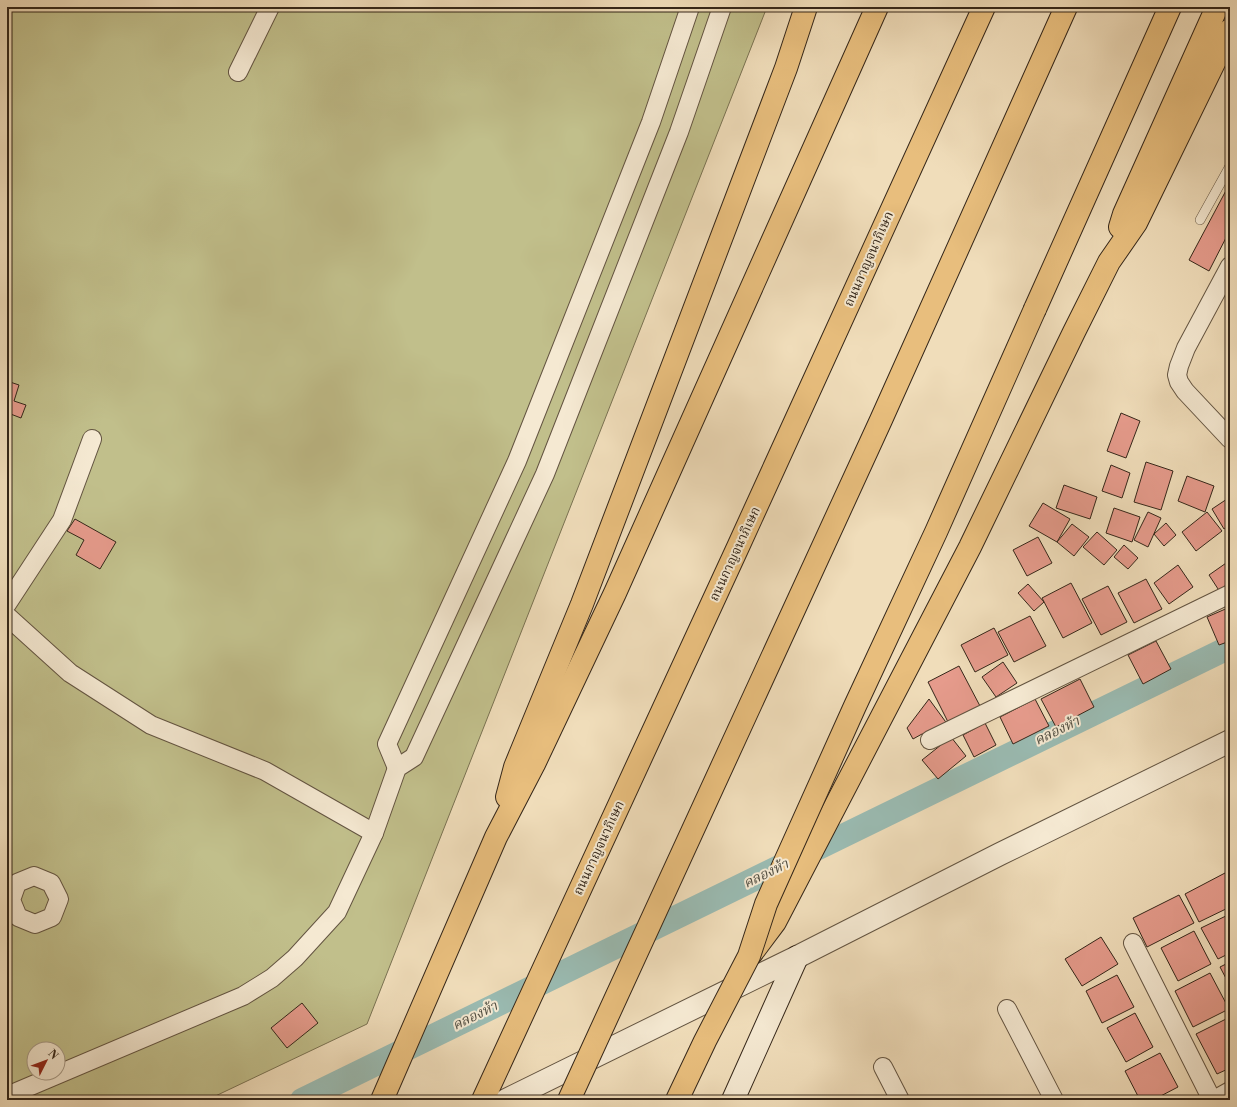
<svg xmlns="http://www.w3.org/2000/svg" width="1237" height="1107" font-family="'Libre Bodoni','Noto Serif Thai',serif">
  <rect width="100%" height="100%" fill="#f0ddba"/>
  <filter id="stains"><feTurbulence type="fractalNoise" baseFrequency=".005" numOctaves="4"/><feColorMatrix values="0 0 0 0 .2 0 0 0 0 .09 0 0 0 0 .02 0 0 0 .5 -.17"/></filter>
  <radialGradient id="worn" r=".72"><stop offset=".6" stop-color="#630" stop-opacity="0"/><stop offset="1" stop-color="#630" stop-opacity=".3"/></radialGradient>
  <path fill="#c1bf8b" stroke="#7a7252" fill-rule="evenodd" d="M7 7H767L367 1024 207 1100H7ZM34 1049H58V1073H34Z"/>
  <g fill="none" stroke-linecap="round" stroke-linejoin="round">
    <polyline stroke="#9abbb2" stroke-width="24" points="302,1100 1230,647"/>
  </g>
  <g fill="#e69b8c" stroke="#342619">
    <polygon points="1230,183 1230,230 1209,271 1189,260"/>
    <polygon points="7,381 19,385 14,401 26,405 21,418 8,413 7,416"/>
    <polygon points="1121,413 1140,421 1126,458 1107,451"/>
    <polygon points="1146,462 1173,471 1161,510 1134,502"/>
    <polygon points="1111,465 1130,473 1122,498 1102,491"/>
    <polygon points="1187,476 1214,486 1205,512 1178,501"/>
    <polygon points="1064,485 1097,497 1090,519 1056,508"/>
    <polygon points="1230,497 1230,525 1224,529 1212,509"/>
    <polygon points="1043,503 1070,519 1057,542 1029,526"/>
    <polygon points="1114,508 1140,517 1132,542 1106,533"/>
    <polygon points="1148,512 1161,518 1148,547 1134,540"/>
    <polygon points="1207,512 1222,531 1196,551 1182,532"/>
    <polygon points="75,519 116,542 100,569 76,555 84,540 67,531"/>
    <polygon points="1166,523 1176,535 1164,546 1154,534"/>
    <polygon points="1072,524 1089,537 1074,556 1057,542"/>
    <polygon points="1097,532 1117,550 1104,565 1083,547"/>
    <polygon points="1038,537 1052,563 1027,576 1013,550"/>
    <polygon points="1124,545 1138,558 1128,569 1114,557"/>
    <polygon points="1229,561 1230,585 1220,592 1209,575"/>
    <polygon points="1178,565 1193,587 1169,604 1154,583"/>
    <polygon points="1146,579 1162,609 1134,623 1118,593"/>
    <polygon points="1071,583 1092,623 1063,638 1042,598"/>
    <polygon points="1028,584 1044,602 1034,611 1018,593"/>
    <polygon points="1108,586 1127,622 1101,635 1082,599"/>
    <polygon points="1230,607 1230,641 1219,645 1207,617"/>
    <polygon points="1030,616 1046,646 1014,662 998,632"/>
    <polygon points="994,628 1008,655 975,672 961,645"/>
    <polygon points="1156,641 1171,669 1143,684 1128,655"/>
    <polygon points="1003,662 1017,683 996,697 982,677"/>
    <polygon points="959,666 980,706 948,722 928,682"/>
    <polygon points="1080,679 1094,707 1056,727 1041,699"/>
    <polygon points="929,699 948,725 929,734 922,734 913,739 907,728"/>
    <polygon points="1035,699 1049,726 1013,744 1000,717"/>
    <polygon points="985,723 996,745 974,757 963,735"/>
    <polygon points="951,737 966,756 938,779 922,760"/>
    <polygon points="1225,873 1230,882 1230,907 1199,922 1185,894"/>
    <polygon points="1179,895 1194,923 1147,947 1133,918"/>
    <polygon points="1230,914 1230,953 1218,959 1201,928"/>
    <polygon points="1194,931 1211,964 1178,981 1161,948"/>
    <polygon points="1101,937 1118,964 1082,986 1065,959"/>
    <polygon points="1230,962 1230,986 1220,967"/>
    <polygon points="1210,973 1229,1009 1193,1027 1175,991"/>
    <polygon points="1117,975 1134,1007 1102,1023 1086,991"/>
    <polygon points="302,1003 318,1023 287,1048 271,1028"/>
    <polygon points="1135,1013 1153,1047 1126,1062 1107,1028"/>
    <polygon points="1230,1017 1230,1068 1217,1074 1196,1034"/>
    <polygon points="1160,1053 1178,1087 1153,1100 1140,1100 1125,1071"/>
  </g>
  <g fill="none" stroke-linecap="round" stroke-linejoin="round">
    <defs>
      <polyline id="service" points="1200,220 1230,166"/>
      <g id="minor">
        <polyline points="238,72 270,7"/>
        <polyline points="1230,266 1186,348 1179,366 1177,375 1179,382 1185,391 1230,439"/>
        <polyline points="7,604 62,520 92,439"/>
        <polyline points="7,616 70,673 151,725 265,771 374,833"/>
        <polyline points="930,740 1230,594"/>
        <polyline points="397,768 387,744 517,461 651,122 690,7"/>
        <polygon points="34,876 51,883 59,899 52,917 35,924 18,917 11,900 17,883"/>
        <polyline points="1133,943 1212,1100"/>
        <polyline points="1007,1009 1054,1100"/>
        <polyline points="883,1067 900,1100"/>
        <polyline points="7,1096 243,996 272,978 295,958 337,912 374,833 397,768 414,757 545,474 679,132 722,7"/>
        <polyline points="1214,1100 1230,1091"/>
      </g>
      <polyline id="tertiary" points="506,1100 797,957 1000,854 1230,741"/>
      <polyline id="secondary" points="733,1100 797,957"/>
      <g id="motorway">
        <polyline points="1120,227 1124,214 1217,7"/>
        <polyline points="1035,309 1170,7"/>
        <polyline points="507,797 515,767 582,604 786,68 806,7"/>
        <polyline points="751,954 775,922 970,547 1074,332 1109,262 1136,223 1230,30"/>
        <polyline points="382,1100 496,837 534,764 615,593 877,7"/>
        <polyline points="483,1100 738,547 984,7"/>
      </g>
    </defs>
    <use href="#service" stroke="#635441" stroke-width="10"/>
    <use href="#minor" stroke="#635441" stroke-width="20"/>
    <use href="#tertiary" stroke="#635441" stroke-width="24"/>
    <use href="#secondary" stroke="#342619" stroke-width="24"/>
    <use href="#motorway" stroke="#342619" stroke-width="24"/>
    <use href="#service" stroke="#f5e9d2" stroke-width="9"/>
    <use href="#minor" stroke="#f5e9d2" stroke-width="18"/>
    <use href="#tertiary" stroke="#f5e9d2" stroke-width="22"/>
    <use href="#secondary" stroke="#f5e9d2" stroke-width="22"/>
    <use href="#motorway" stroke="#e8be7d" stroke-width="22"/>
    <defs>
      <g id="motorway-bridge">
        <polyline points="569,1100 881,420 1066,7"/>
        <polyline points="677,1100 705,1041 749,956 766,904 855,706 936,532 1035,309"/>
      </g>
    </defs>
    <use href="#motorway-bridge" stroke="#342619" stroke-width="24" stroke-linecap="butt"/>
    <use href="#motorway-bridge" stroke="#e8be7d" stroke-width="22"/>
  </g>
  <g text-anchor="middle" dominant-baseline="central" stroke-width="4" stroke-linejoin="round" paint-order="stroke">
    <g font-size="13" fill="#342619" stroke="#f5e9d2">
      <text transform="translate(869 259) rotate(-66)">ถนนกาญจนาภิเษก</text>
      <text transform="translate(735 554) rotate(-65)">ถนนกาญจนาภิเษก</text>
      <text transform="translate(599 848) rotate(-65)">ถนนกาญจนาภิเษก</text>
    </g>
    <g font-size="14" font-style="italic" fill="#4e4b3f" stroke="#f5e9d2">
      <text transform="translate(1057 731) rotate(-26)">คลองห้า</text>
      <text transform="translate(766 874) rotate(-26)">คลองห้า</text>
      <text transform="translate(475 1016) rotate(-26)">คลองห้า</text>
    </g>
  </g>
  <rect width="1237" height="1107" fill="none" stroke="#f0ddba" stroke-width="24"/>
  <rect x="8" y="8" width="1221" height="1091" fill="none" stroke="#342619" stroke-width="2"/>
  <rect x="12" y="12" width="1213" height="1083" fill="none" stroke="#342619"/>
  <g transform="translate(46 1061) rotate(48)"><circle r="19" fill="#f5e9d2" stroke="#a89b88"/>
  <path d="M0-3L7 15L0 10L-7 15Z" fill="#8f2418"/>
  <text y="-6" font-size="11" font-weight="bold" text-anchor="middle" fill="#342619">N</text>
  </g>
  <rect width="100%" height="100%" filter="url(#stains)"/>
  <rect width="100%" height="100%" fill="url(#worn)"/>
</svg>
